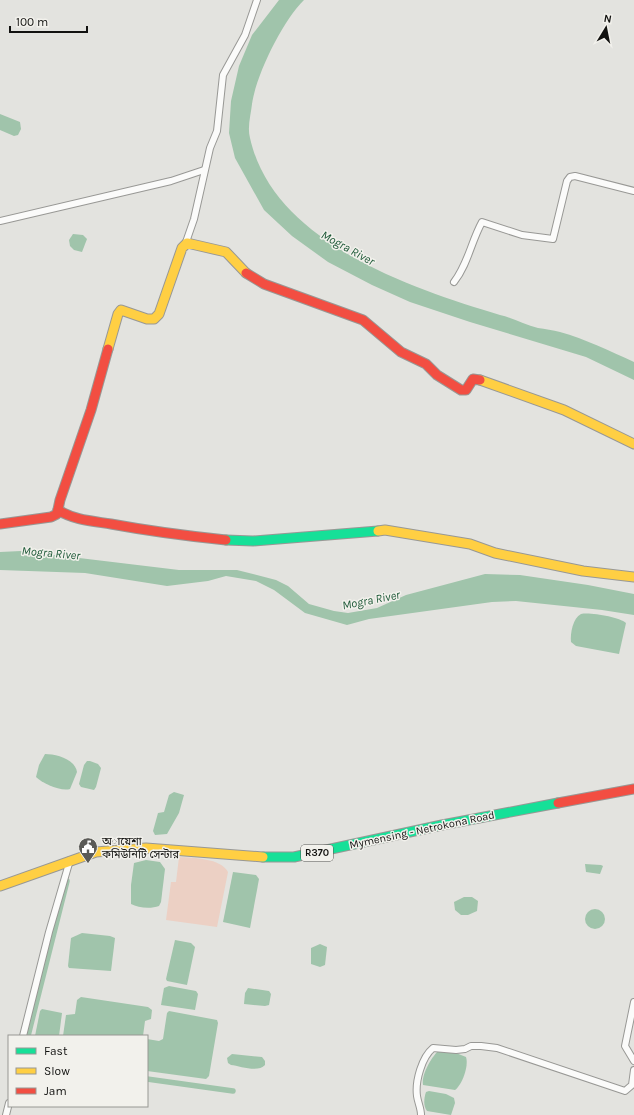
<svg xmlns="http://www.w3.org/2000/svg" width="634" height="1115" font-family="Karla,'Noto Sans Bengali',sans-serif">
  <rect width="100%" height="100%" fill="#e3e3df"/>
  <path fill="#ecd0c4" d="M179 857C193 858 221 858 228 872L217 927 166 920 171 882H176Z"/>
  <g fill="#a0c4ab">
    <path d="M279 0H304C283 20 256 75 252 104 251 114 247 127 250 138 273 242 410 288 500 315 513 318 525 325 538 328 545 329 553 330 560 332 585 339 610 351 634 362V380L586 357 470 322 410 302 372 285 328 262 292 236 264 210 235 158 229 133 231 101 239 66 252 35Z"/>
    <polygon points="0,114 20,122 21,129 18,135 14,136 0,130"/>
    <polygon points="73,234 83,235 87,239 82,252 74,250 70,246 69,240"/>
    <polygon points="21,551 179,570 237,570 276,580 288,586 309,604 334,611 348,613 377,608 406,595 485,574 520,575 588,585 634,594 634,615 602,610 516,601 492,602 369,619 347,625 305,613 274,590 256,581 226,576 208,581 167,586 85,573 0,570 0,552"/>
    <path d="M581 614C590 612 619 617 626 623L619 654 576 646 571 642C570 633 573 618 581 614Z"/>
    <path d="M45 754C56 754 75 759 77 772L70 789C61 792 42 783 36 777L39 765Z"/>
    <polygon points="90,761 98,764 101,768 96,787 94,790 81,787 79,784 84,765 87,761"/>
    <polygon points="174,792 184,795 179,813 167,834 155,835 153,831 158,813 164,812 169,795"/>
    <path d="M146 860 160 862 165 869 161 902 159 906C151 909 138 908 131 904V885L134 863Z"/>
    <polygon points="585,864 601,865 603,866 600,874 586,872"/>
    <polygon points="233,872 256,875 259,879 250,928 223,922"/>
    <polygon points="464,897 472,897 478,901 477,911 468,915 461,915 455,910 454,902"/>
    <circle cx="595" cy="919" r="10"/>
    <polygon points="82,933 110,936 115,938 111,971 69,968 68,966 71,938"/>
    <polygon points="175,940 191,943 195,947 187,985 167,981 166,979"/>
    <polygon points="320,944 327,947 325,965 320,967 311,964 311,948"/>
    <polygon points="169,986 196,991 198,994 195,1010 161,1005 164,988"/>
    <polygon points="248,988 269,991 271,994 269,1005 265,1006 244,1004 245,993"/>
    <polygon points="81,997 148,1007 152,1010 151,1019 145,1021 143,1036 63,1036 66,1015 75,1014 77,1000"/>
    <polygon points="42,1009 62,1013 59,1036 35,1036 40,1011"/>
    <polygon points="169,1011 217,1020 218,1023 209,1076 206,1079 147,1071 147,1039 159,1041 163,1039 167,1013"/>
    <path d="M438 1051 456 1053 466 1057C469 1066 462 1085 455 1090L423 1085C421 1075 431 1058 438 1051Z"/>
    <path d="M232 1054 262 1057 265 1061V1065C258 1073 240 1066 231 1065L228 1063 227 1058Z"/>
    <path d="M429 1091 446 1094 454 1098 455 1103 451 1115 427 1111C423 1106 424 1098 426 1092Z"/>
  </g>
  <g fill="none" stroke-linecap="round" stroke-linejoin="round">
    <g stroke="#a0c4ab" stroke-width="5.5">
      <polyline points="28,1036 67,881"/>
      <polyline points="147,1079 233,1091"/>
    </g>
    <defs>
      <g id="street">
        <polyline points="0,221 171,181 204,170"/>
        <polyline points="185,245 194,219 210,148 217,131 223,75 245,35 257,0"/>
        <path d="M454 282C468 264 471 242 482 222L522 235 553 239 567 181 570 177 575 176 634 191"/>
        <polyline points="634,1002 625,1046 634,1061"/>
        <polyline points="23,1036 49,932 70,860"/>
        <polyline points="6,1115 9,1103"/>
        <path d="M421 1115C421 1108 418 1103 417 1096 415 1081 422 1057 433 1048L456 1050 465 1049 471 1046H481L497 1048 625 1091 632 1085 634 1070"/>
      </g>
      <g id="fast">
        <polyline points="226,540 253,541 378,531"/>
        <polyline points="263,857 294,857 442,825 558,803"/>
      </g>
      <g id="slow">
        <polyline points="108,349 118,314 121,310 147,319 154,319 159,314 182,248 187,243 226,252 246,273"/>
        <polyline points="480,380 564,410 634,444"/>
        <polyline points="378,531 385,530 470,544 495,553 583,571 634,577"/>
        <polyline points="0,886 96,852 146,848 263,857"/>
      </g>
      <g id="jam">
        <polyline points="246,273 264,284 363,320 401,352 426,364 437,375 461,390 466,390 473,379 480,380"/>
        <path d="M58 510C74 520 92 521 111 524 149 531 187 536 226 540"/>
        <polyline points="0,524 51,517 57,514 60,500 91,410 108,349"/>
        <polyline points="558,803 634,789"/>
      </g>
    </defs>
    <use href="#street" stroke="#989895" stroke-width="8"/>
    <use href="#fast" stroke="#989895" stroke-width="11"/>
    <use href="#slow" stroke="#989895" stroke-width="11"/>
    <use href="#jam" stroke="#989895" stroke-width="11"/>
    <use href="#street" stroke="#fbfbfa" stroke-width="6"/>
    <use href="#fast" stroke="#16e098" stroke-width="9"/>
    <use href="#slow" stroke="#ffcf43" stroke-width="9"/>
    <use href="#jam" stroke="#f24e42" stroke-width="9"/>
  </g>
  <defs>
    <symbol id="civic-pin" viewBox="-11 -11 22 30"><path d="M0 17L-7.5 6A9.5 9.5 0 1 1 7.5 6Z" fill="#5b5b58" stroke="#f2f1ec"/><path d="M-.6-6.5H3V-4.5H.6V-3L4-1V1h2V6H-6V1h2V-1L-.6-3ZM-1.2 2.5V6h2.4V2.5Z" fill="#fff"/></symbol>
  </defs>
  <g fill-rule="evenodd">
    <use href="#civic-pin" x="77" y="836" width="22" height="30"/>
  </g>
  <g text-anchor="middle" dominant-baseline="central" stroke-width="3" stroke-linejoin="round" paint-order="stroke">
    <rect fill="#f2f1ec" stroke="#555552" stroke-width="1" x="301" y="845" width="32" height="16" rx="3"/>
    <g font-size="10" font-weight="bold" fill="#121210">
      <text x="317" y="853">R370</text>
    </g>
    <g font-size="11" fill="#121210" stroke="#f2f1ec">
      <text transform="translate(422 830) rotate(-12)">Mymensing - Netrokona Road</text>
    </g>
    <g font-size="11" fill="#121210" stroke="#f2f1ec" text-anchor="start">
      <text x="102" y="841">অায়েশা<tspan x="102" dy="13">কমিউনিটি সেন্টার</tspan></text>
    </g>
    <g font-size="12" font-style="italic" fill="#1d5837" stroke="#f2f1ec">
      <text transform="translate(348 248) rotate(29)">Mogra River</text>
      <text transform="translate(51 553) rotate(5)">Mogra River</text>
      <text transform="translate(371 600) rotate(-11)">Mogra River</text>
    </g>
  </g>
  <rect x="8" y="1035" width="140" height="72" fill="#f2f1ec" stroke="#989894"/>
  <rect x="16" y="1048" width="20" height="6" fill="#16e098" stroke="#989894"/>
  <text x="44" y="1055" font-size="12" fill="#121210">Fast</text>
  <rect x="16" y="1068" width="20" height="6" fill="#ffcf43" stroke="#989894"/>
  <text x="44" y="1075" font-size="12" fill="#121210">Slow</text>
  <rect x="16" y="1088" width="20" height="6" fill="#f24e42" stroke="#989894"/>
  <text x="44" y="1095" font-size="12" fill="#121210">Jam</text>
  <g transform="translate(606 28) rotate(10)" stroke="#f2f1ec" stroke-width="3" paint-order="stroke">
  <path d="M0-3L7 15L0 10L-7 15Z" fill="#121210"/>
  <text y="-6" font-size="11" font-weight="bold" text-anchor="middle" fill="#121210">N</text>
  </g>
  <path d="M10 26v6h77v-6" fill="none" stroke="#121210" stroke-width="2"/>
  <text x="16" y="26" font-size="12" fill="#121210" stroke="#f2f1ec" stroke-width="3" paint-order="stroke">100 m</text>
</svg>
